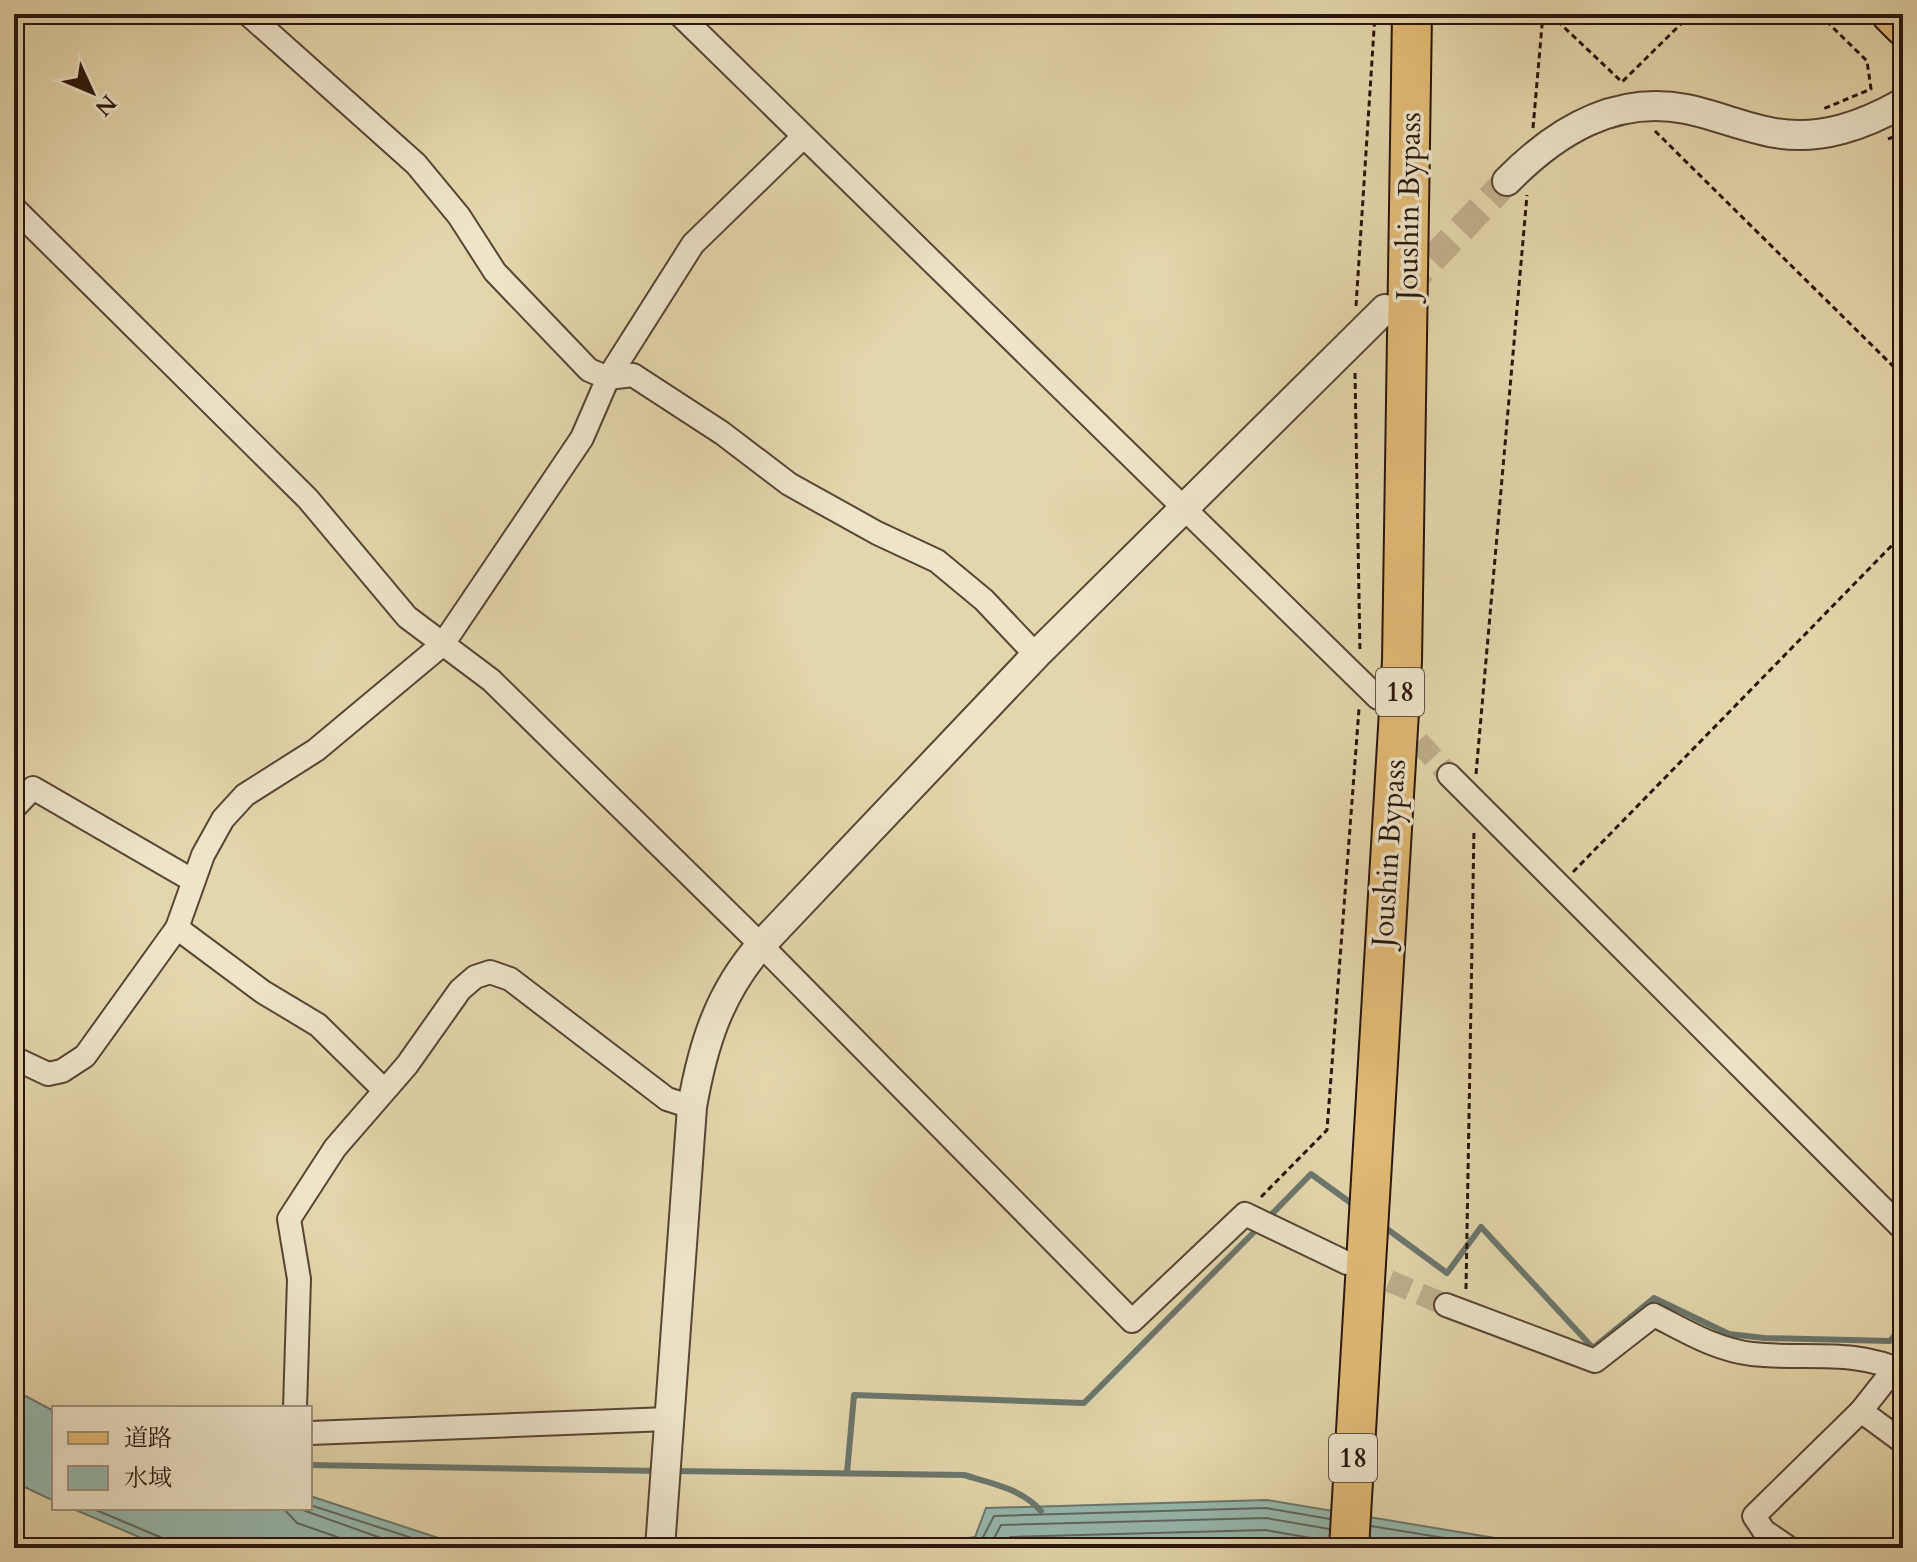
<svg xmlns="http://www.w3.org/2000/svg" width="1917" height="1562" font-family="Cardo,'Noto Serif JP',serif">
  <rect width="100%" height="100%" fill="#e4d6ac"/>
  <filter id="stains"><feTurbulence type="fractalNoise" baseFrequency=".0025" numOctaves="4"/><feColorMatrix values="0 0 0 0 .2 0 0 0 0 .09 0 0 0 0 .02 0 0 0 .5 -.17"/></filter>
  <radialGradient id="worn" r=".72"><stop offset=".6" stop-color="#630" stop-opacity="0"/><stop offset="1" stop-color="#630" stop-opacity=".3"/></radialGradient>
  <g fill="#96b8ae" stroke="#6a776d" stroke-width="2">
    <polygon points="14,1390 54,1411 54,1501 14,1482"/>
    <polygon points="310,1496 463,1546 491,1548 165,1548 71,1508 310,1508"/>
    <polygon points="1267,1500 1507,1540 1524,1548 893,1548 975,1537 986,1508"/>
  </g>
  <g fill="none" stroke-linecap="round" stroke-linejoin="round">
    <g stroke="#60665d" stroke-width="2">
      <polyline points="310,1505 443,1548"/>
      <polyline points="91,1508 160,1537 165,1548"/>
      <polyline points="283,1508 297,1523 369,1548"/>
      <polyline points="297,1508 409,1548"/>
      <polyline points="1371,1526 1506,1548"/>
      <polyline points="952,1548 980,1543 994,1516 1266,1508 1330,1519"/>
      <polyline points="989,1548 1001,1525 1266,1518 1329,1529"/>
      <polyline points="1003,1548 1010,1537 1265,1530 1328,1541"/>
    </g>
    <g stroke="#6a776d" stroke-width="6">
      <polyline points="1267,1219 1311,1174 1355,1206"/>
      <polyline points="1383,1226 1447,1273 1481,1227 1593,1348 1654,1298 1729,1334 1764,1338 1890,1341 1903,1326"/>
      <polyline points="310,1465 659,1471"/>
      <path d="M674 1471 964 1475C991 1483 1022 1489 1041 1511"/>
      <polyline points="847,1473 854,1395 1084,1403 1259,1227"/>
    </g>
    <g stroke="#bfaf8c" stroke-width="22" stroke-dasharray="22 11" stroke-linecap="butt">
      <polyline points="1396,717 1449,775"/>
      <polyline points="1359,1268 1446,1305"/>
    </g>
    <polyline stroke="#bfaf8c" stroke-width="28" stroke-dasharray="28 14" stroke-linecap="butt" points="1403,290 1507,181"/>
    <defs>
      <g id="minor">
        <polyline points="248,14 416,164 459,216 495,272 589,370 608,378 633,375 722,433 789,484 877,533 937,561 984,600 1036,655"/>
        <polyline points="679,14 1378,698"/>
        <polyline points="14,208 308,499 407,617 491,680 761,945 1132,1321 1245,1214 1347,1263"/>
        <polyline points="1449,775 1903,1229"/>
        <polyline points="14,808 33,788 192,880"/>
        <polyline points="14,1058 48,1074 62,1071 85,1056 177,928"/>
        <polyline points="384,1090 318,1025 263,992 177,928 203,855 223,819 245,795 316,750 443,644 582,438 608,378 693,244 803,137"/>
        <path d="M1446 1305 1595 1361 1654 1315C1686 1331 1716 1350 1752 1354 1804 1360 1854 1348 1903 1372"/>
        <polyline points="295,1408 299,1279 289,1219 335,1148 407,1065 460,990 475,977 490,972 510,979 667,1099 692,1107"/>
        <polyline points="1861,1411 1903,1442"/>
        <polyline points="310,1433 668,1419"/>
        <polyline points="1789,1548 1764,1531 1754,1516 1861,1411 1895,1368"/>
      </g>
      <g id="tertiary">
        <path d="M1507 181C1555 132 1614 95 1686 109 1716 115 1745 128 1775 133 1821 141 1864 125 1903 103"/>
        <path d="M660 1548 692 1107C703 1044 719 993 761 945L1036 655 1385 309"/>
      </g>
      <polyline id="primary" points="1890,14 1903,27"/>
      <polyline id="trunk" points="1349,1548 1402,661 1412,14"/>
    </defs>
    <use href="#minor" stroke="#584534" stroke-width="26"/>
    <use href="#tertiary" stroke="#584534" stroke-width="32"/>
    <use href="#primary" stroke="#29150c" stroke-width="40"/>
    <use href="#trunk" stroke="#29150c" stroke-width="42"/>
    <g stroke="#29150c" stroke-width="3" stroke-dasharray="6 4" stroke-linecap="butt">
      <polyline points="1550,14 1622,82 1691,14"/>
      <polyline points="1819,14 1867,61 1871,89 1823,109"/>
      <polyline points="1533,128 1543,14"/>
      <polyline points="1655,131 1903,376"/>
      <polyline points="1888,139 1903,133"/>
      <polyline points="1356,306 1375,14"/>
      <polyline points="1355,373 1360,653"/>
      <polyline points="1476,774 1527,195"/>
      <polyline points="1573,872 1903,534"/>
      <polyline points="1261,1197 1327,1130 1359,709"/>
      <polyline points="1466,1289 1474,829"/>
    </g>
    <use href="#minor" stroke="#ede4c9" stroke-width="22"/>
    <use href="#tertiary" stroke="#ede4c9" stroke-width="28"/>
    <use href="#primary" stroke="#e2bb76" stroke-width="36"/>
    <use href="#trunk" stroke="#e2bb76" stroke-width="38"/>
  </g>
  <g text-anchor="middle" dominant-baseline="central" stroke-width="7" stroke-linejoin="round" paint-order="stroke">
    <g fill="#ede4c9" stroke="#645345" stroke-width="2">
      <rect x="1376" y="668" width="48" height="48" rx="6"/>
      <rect x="1329" y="1434" width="48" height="48" rx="6"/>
    </g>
    <g font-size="28" font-weight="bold" fill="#29150c">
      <text x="1400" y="692">18</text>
      <text x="1353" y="1458">18</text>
    </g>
    <g font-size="30" fill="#29150c" stroke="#ede4c9">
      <text transform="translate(1409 206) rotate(-89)">Joushin Bypass</text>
      <text transform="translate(1389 853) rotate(-86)">Joushin Bypass</text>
    </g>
  </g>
  <rect width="1917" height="1562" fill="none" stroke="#e4d6ac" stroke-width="48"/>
  <rect x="16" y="16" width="1885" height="1530" fill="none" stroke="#29150c" stroke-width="4"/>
  <rect x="24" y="24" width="1869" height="1514" fill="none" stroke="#29150c" stroke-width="2"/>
  <rect x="52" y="1406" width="260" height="104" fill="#ede4c9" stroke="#9f917d" stroke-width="2"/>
  <rect x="68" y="1432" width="40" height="12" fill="#e2bb76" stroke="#9f917d" stroke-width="2"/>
  <text x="124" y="1446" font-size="24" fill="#29150c">道路</text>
  <rect x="68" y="1466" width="40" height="24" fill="#96b8ae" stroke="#9f917d" stroke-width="2"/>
  <text x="124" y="1486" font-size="24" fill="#29150c">水域</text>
  <g transform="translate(92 92) rotate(134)" stroke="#ede4c9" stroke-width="6" paint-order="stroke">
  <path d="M0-6L14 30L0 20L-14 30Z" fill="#29150c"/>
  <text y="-12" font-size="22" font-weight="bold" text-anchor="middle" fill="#29150c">N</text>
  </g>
  <rect width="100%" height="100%" filter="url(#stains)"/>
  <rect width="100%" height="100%" fill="url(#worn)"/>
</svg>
